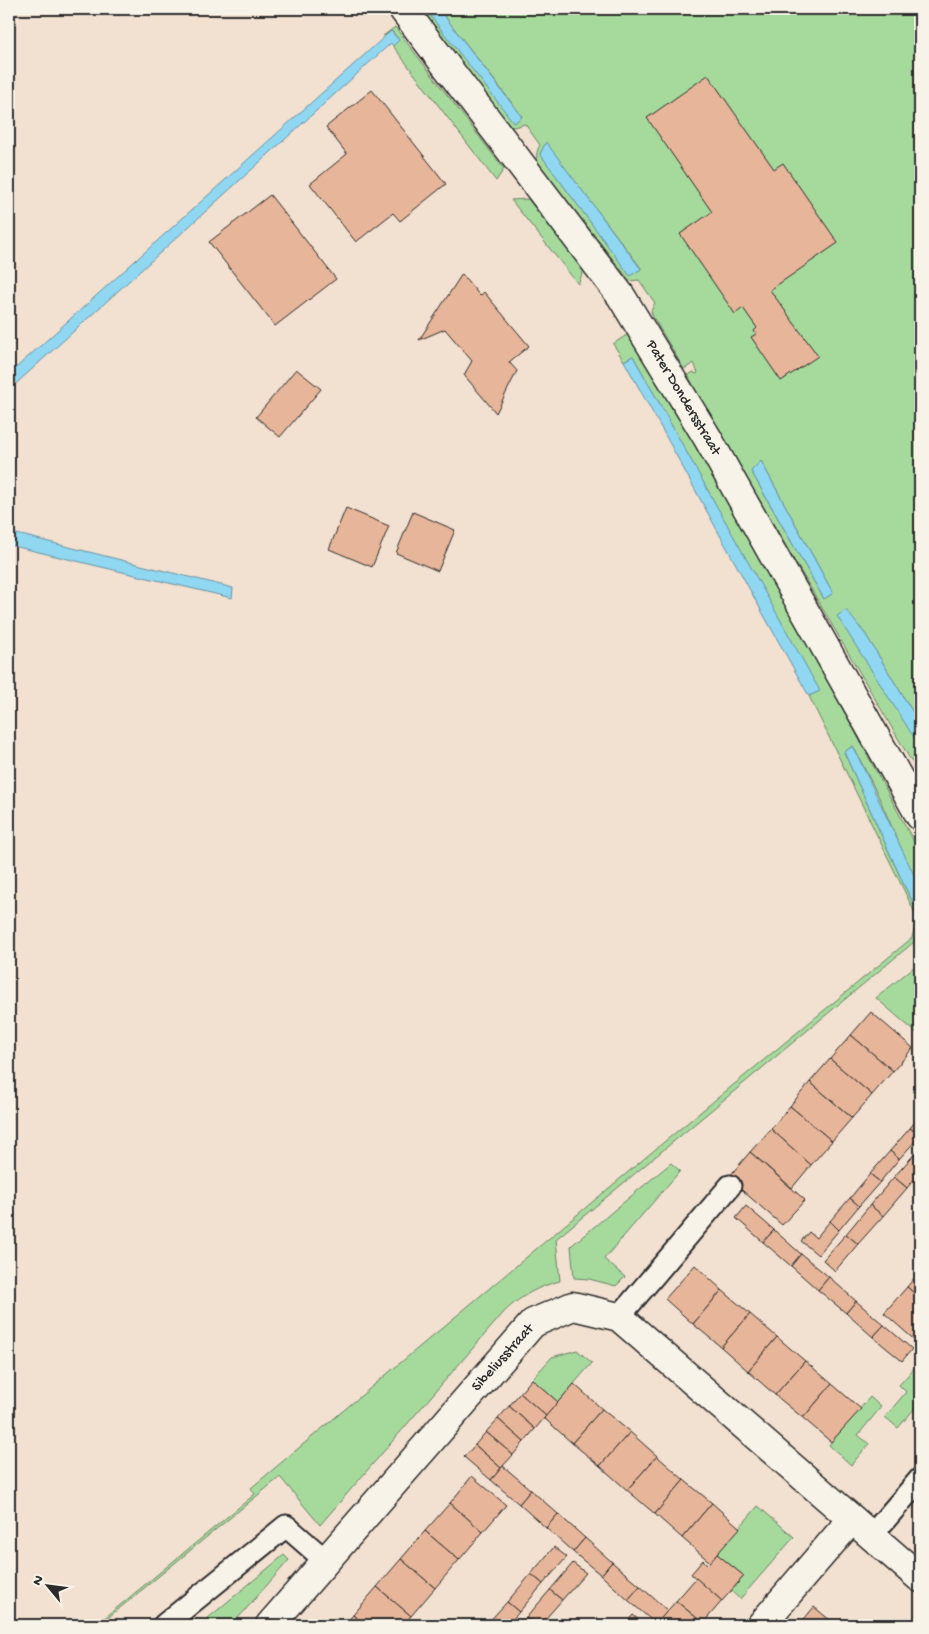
<svg xmlns="http://www.w3.org/2000/svg" width="929" height="1634" font-family="'Gochi Hand',sans-serif">
  <rect width="100%" height="100%" fill="#f2e0d0"/>
  <filter id="ink" filterUnits="userSpaceOnUse"><feTurbulence type="fractalNoise" baseFrequency=".02" numOctaves="2"/><feDisplacementMap in="SourceGraphic" scale="10" xChannelSelector="R" yChannelSelector="G"/><feConvolveMatrix kernelMatrix="1 2 1 2 8 2 1 2 1" color-interpolation-filters="sRGB"/></filter>
  <g filter="url(#ink)">
    <g fill="#a5da9c" stroke="#688264" fill-rule="evenodd">
      <path d="M419 9H425L514 122 522 116 439 9H920V724L866 635 859 626 920 747V776L697 393 688 375 694 372 695 374 698 373 694 363 684 369 653 317 651 311 655 303 639 280 630 281 540 166C535 159 536 152 540 145L525 124 514 127 509 126ZM546 143 641 268V269L630 275 540 154ZM761 461 833 593 824 599 751 471Z"/>
      <polygon points="395,27 504,169 496,181 393,46 399,40 392,31 383,36"/>
      <polygon points="528,199 584,270 578,284 511,200"/>
      <path d="M628 334H629C733 503 827 679 920 853V892L878 795 853 746 844 752 904 885 915 906 920 910V937L556 1239 560 1281C539 1286 521 1296 505 1311L320 1525 280 1477 99 1625H87L89 1623 96 1625 255 1494 251 1488 658 1147 912 938 917 917 809 696 819 691 633 356 624 361 613 344Z"/>
      <polygon points="920,962 920,1036 876,998"/>
      <polygon points="671,1163 680,1171 604,1259 625,1277 616,1286 589,1279 574,1278 571,1246"/>
      <polygon points="577,1350 592,1363 558,1402 532,1379 552,1357"/>
      <polygon points="918,1364 920,1366 920,1402 898,1428 885,1417 906,1392 899,1385"/>
      <polygon points="870,1397 881,1407 858,1435 869,1444 851,1465 829,1445"/>
      <polygon points="758,1506 794,1537 740,1599 731,1591 744,1576 717,1554"/>
      <polygon points="284,1555 289,1560 232,1625 204,1625 202,1623"/>
    </g>
    <g fill="#90d7f2" stroke="#6892a2">
      <polygon points="425,9 439,9 522,117 514,123"/>
      <polygon points="391,31 399,40 393,46 391,43 9,390 9,374"/>
      <polygon points="546,142 641,269 630,276 540,154"/>
      <path d="M633 356 820 691 809 696C746 585 687 473 624 361Z"/>
      <polygon points="761,461 833,593 824,599 751,471"/>
      <polygon points="9,532 233,588 232,598 9,545"/>
      <polygon points="846,610 866,635 920,724 920,747 837,616"/>
      <polygon points="853,746 915,877 920,892 920,910 915,906 904,885 844,752"/>
    </g>
    <g fill="#e7b599" stroke="#2b2b2b">
      <polygon points="708,75 774,169 783,163 838,243 770,290 818,356 781,381 751,337 756,334 754,331 757,328 743,308 735,314 680,234 712,212 647,118"/>
      <polygon points="372,90 446,184 400,221 393,213 356,242 310,184 347,154 326,127"/>
      <polygon points="270,195 336,279 275,326 209,242"/>
      <polygon points="462,274 480,296 484,292 529,346 509,362 517,371 496,413 464,375 472,361 445,329 419,340"/>
      <polygon points="296,369 321,389 280,437 256,417"/>
      <polygon points="346,508 389,526 372,567 329,549"/>
      <polygon points="413,512 455,530 438,571 396,553"/>
      <polygon points="871,1012 913,1048 893,1071 851,1035"/>
      <polygon points="851,1035 893,1071 872,1095 830,1059"/>
      <polygon points="830,1059 872,1095 852,1118 810,1082"/>
      <polygon points="810,1082 852,1118 832,1141 790,1106"/>
      <polygon points="790,1106 832,1141 811,1165 771,1129"/>
      <polygon points="920,1116 920,1136 910,1128"/>
      <polygon points="910,1128 920,1136 899,1159 890,1151"/>
      <polygon points="771,1129 811,1165 792,1188 750,1152"/>
      <polygon points="919,1149 920,1172 907,1188 894,1177"/>
      <polygon points="890,1151 899,1159 880,1182 870,1174"/>
      <polygon points="750,1152 805,1200 782,1225 728,1178"/>
      <polygon points="870,1174 880,1182 859,1206 850,1198"/>
      <polygon points="894,1177 907,1188 883,1216 870,1205"/>
      <polygon points="850,1198 859,1206 839,1230 830,1221"/>
      <polygon points="870,1205 883,1216 858,1244 846,1234"/>
      <polygon points="746,1206 774,1230 763,1242 736,1218"/>
      <polygon points="830,1221 839,1230 818,1255 801,1241 809,1232 816,1238"/>
      <polygon points="774,1230 801,1254 791,1266 763,1242"/>
      <polygon points="846,1234 858,1244 835,1271 823,1260"/>
      <polygon points="801,1254 829,1277 818,1290 791,1266"/>
      <polygon points="695,1265 722,1290 693,1324 665,1299"/>
      <polygon points="920,1271 920,1298 907,1287"/>
      <polygon points="829,1277 856,1301 846,1313 818,1290"/>
      <polygon points="907,1287 920,1298 920,1340 918,1343 884,1313"/>
      <polygon points="722,1290 750,1314 721,1347 693,1324"/>
      <polygon points="856,1301 884,1325 873,1337 846,1313"/>
      <polygon points="750,1314 777,1337 748,1371 721,1347"/>
      <polygon points="884,1325 912,1349 902,1361 873,1337"/>
      <polygon points="777,1337 805,1361 775,1395 748,1371"/>
      <polygon points="805,1361 832,1384 803,1418 775,1395"/>
      <polygon points="532,1379 558,1402 546,1416 520,1393"/>
      <polygon points="574,1384 602,1409 572,1443 544,1418"/>
      <polygon points="832,1384 861,1409 831,1442 803,1418"/>
      <polygon points="520,1393 546,1416 535,1429 509,1406"/>
      <polygon points="509,1406 535,1429 524,1442 498,1419"/>
      <polygon points="602,1409 630,1432 600,1466 572,1443"/>
      <polygon points="498,1419 524,1442 513,1455 486,1432"/>
      <polygon points="486,1432 513,1455 501,1468 475,1445"/>
      <polygon points="630,1432 657,1456 627,1490 600,1466"/>
      <polygon points="475,1445 501,1468 491,1480 464,1457"/>
      <polygon points="657,1456 684,1480 655,1514 627,1490"/>
      <polygon points="503,1466 531,1490 519,1504 491,1480"/>
      <polygon points="472,1476 506,1505 483,1532 450,1503"/>
      <polygon points="684,1480 712,1503 682,1538 655,1514"/>
      <polygon points="531,1490 558,1514 546,1528 519,1504"/>
      <polygon points="450,1503 483,1532 459,1560 425,1531"/>
      <polygon points="712,1503 740,1528 710,1562 682,1538"/>
      <polygon points="558,1514 585,1538 573,1552 546,1528"/>
      <polygon points="425,1531 459,1560 435,1588 401,1559"/>
      <polygon points="585,1538 612,1562 601,1575 573,1552"/>
      <polygon points="554,1547 567,1557 543,1584 531,1574"/>
      <polygon points="717,1554 744,1576 722,1601 691,1574 703,1560 708,1565"/>
      <polygon points="401,1559 435,1588 411,1616 377,1587"/>
      <polygon points="612,1562 640,1586 628,1600 601,1575"/>
      <polygon points="573,1563 586,1573 562,1600 550,1590"/>
      <polygon points="531,1574 543,1584 519,1612 507,1602"/>
      <polygon points="696,1578 722,1601 703,1623 676,1601"/>
      <polygon points="640,1586 668,1611 656,1624 628,1600"/>
      <polygon points="377,1587 411,1616 403,1625 365,1625 353,1615"/>
      <polygon points="550,1590 562,1600 540,1625 534,1625 526,1618"/>
      <polygon points="676,1601 703,1623 701,1625 656,1624"/>
      <polygon points="507,1602 519,1612 508,1625 486,1625"/>
      <polygon points="814,1607 836,1625 802,1625 800,1624"/>
      <polygon points="353,1615 365,1625 344,1625"/>
      <polygon points="633,1615 645,1625 624,1625"/>
      <polygon points="526,1618 534,1625 519,1625"/>
    </g>
    <g fill="none" stroke-linecap="round" stroke-linejoin="round">
      <defs>
        <g id="service">
          <polyline points="619,1317 730,1186"/>
          <polyline points="871,1536 920,1479"/>
          <polyline points="164,1625 286,1526 326,1561"/>
        </g>
        <g id="minor">
          <polyline points="403,9 621,296 707,437 920,816"/>
          <polyline points="270,1625 533,1323 573,1306 619,1317 920,1578"/>
          <polyline points="761,1625 852,1519"/>
        </g>
      </defs>
      <use href="#service" stroke="#2b2b2b" stroke-width="25"/>
      <use href="#minor" stroke="#2b2b2b" stroke-width="31"/>
      <use href="#service" stroke="#f7f3e8" stroke-width="21"/>
      <use href="#minor" stroke="#f7f3e8" stroke-width="28"/>
    </g>
  </g>
  <g text-anchor="middle" dominant-baseline="central" stroke-width="5" stroke-linejoin="round" paint-order="stroke">
    <g font-size="15" fill="#2b2b2b" stroke="#f7f3e8">
      <text transform="translate(683 398) rotate(59)">Pater Dondersstraat</text>
      <text transform="translate(503 1358) rotate(-48)">Sibeliusstraat</text>
    </g>
  </g>
  <rect width="929" height="1634" fill="none" stroke="#f7f3e8" stroke-width="30"/>
  <rect x="15" y="15" width="899" height="1604" fill="none" stroke="#2b2b2b" stroke-width="2" filter="url(#ink)"/>
  <g transform="translate(48 1586) rotate(299)" stroke="#f7f3e8" stroke-width="4" paint-order="stroke">
  <path d="M0-4L9 19L0 12L-9 19Z" fill="#2b2b2b"/>
  <text y="-8" font-size="14" font-weight="bold" text-anchor="middle" fill="#2b2b2b">N</text>
  </g>
</svg>
